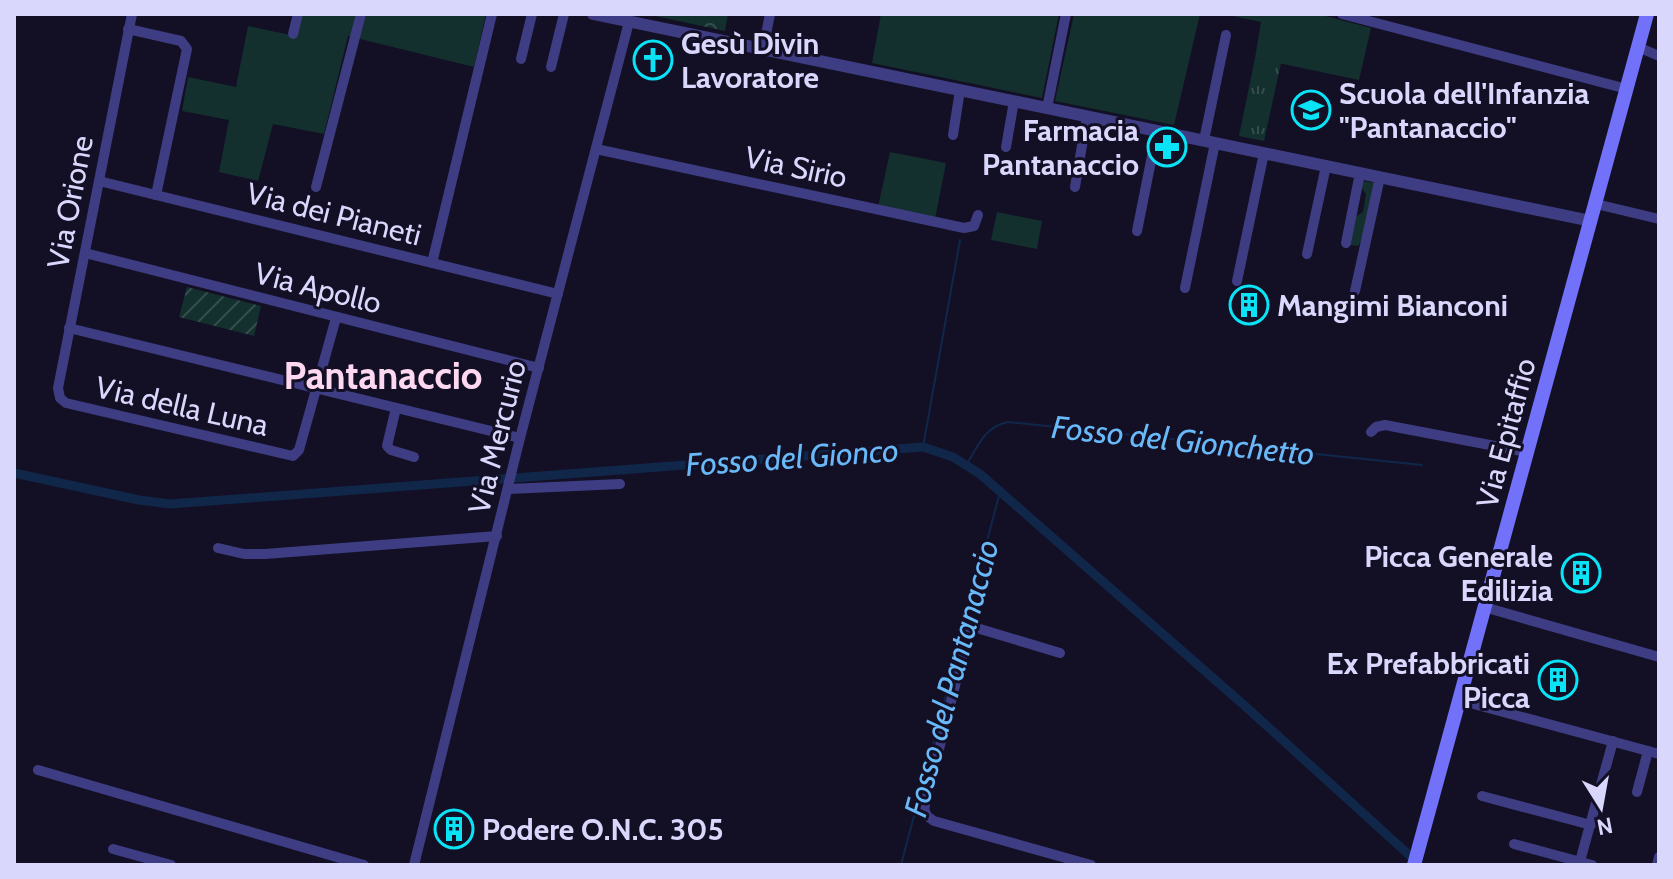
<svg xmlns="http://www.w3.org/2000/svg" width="1673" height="879" font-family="Cabin,sans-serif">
  <defs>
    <pattern id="forest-crowns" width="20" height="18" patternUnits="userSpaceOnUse" patternTransform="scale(2)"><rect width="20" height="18" fill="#13302e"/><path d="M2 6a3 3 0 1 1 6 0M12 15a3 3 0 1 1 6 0" fill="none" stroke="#354d4d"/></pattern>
    <pattern id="park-tufts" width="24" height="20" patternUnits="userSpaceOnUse" patternTransform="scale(2)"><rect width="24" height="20" fill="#13302e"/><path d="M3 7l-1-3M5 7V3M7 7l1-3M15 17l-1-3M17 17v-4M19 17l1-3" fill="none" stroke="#354d4d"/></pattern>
    <pattern id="garden-furrows" width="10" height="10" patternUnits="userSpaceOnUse" patternTransform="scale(2)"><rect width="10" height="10" fill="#13302e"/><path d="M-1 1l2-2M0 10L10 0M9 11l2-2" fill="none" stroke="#354d4d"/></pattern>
  </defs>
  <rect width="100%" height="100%" fill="#131026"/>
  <g fill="#13302e">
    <polygon points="301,14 486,14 474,67 348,36 324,134 273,124 258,181 219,172 229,120 182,111 188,77 236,87 248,26 295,36"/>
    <polygon points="881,14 1059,14 1042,98 872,63"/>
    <polygon points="1074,14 1200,14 1174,125 1055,101"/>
    <polygon points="1223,14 1318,14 1371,28 1359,80 1255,58 1261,22"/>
    <polygon points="890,152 946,163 935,219 878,207"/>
    <polygon points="1363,181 1376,183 1363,238 1358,246 1349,245 1355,217 1363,212 1366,194 1361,187"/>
    <polygon points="997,212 1042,221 1037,249 991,240"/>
  </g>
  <polygon fill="url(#forest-crowns)" points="646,14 728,14 725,31"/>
  <polygon fill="url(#park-tufts)" points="1255,58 1281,63 1264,141 1239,136"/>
  <polygon fill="url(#garden-furrows)" points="187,287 261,306 254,336 179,317"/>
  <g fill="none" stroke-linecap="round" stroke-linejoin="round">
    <g stroke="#10274a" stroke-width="2">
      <polyline points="923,447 960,240"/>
      <path d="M966 466C977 447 985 426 1008 422L1422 465"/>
      <polyline points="901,865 1000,492"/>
    </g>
    <polyline stroke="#10274a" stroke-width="9" points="14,473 139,500 170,504 923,447 953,457 980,474 1245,706 1418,863"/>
    <g stroke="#3e3d83" stroke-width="10">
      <polyline points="132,14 58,388 60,398 66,403 293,456 299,450 336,318"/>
      <polyline points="1342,14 1627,89"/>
      <polyline points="128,29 181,41 187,49 156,195"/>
      <polyline points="293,34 298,14"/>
      <polyline points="1638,47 1659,56"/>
      <polyline points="763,49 770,14"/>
      <polyline points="521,59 532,14"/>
      <polyline points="551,67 564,14"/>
      <polyline points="1047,108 1066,14"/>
      <polyline points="953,135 960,90"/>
      <polyline points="1204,140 1226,35"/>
      <polyline points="1006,147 1014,101"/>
      <polyline points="596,149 964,228 974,226 978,215"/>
      <polyline points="99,181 558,294"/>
      <polyline points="316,187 361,14"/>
      <polyline points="1075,187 1087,116"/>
      <polyline points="1596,204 1659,219"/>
      <polyline points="1137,231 1157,131"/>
      <polyline points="1346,243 1360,173"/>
      <polyline points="85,253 539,368"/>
      <polyline points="1307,254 1326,166"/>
      <polyline points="432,263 492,14"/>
      <polyline points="1237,281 1264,153"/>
      <polyline points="1185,288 1215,143"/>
      <polyline points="1355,291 1380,177"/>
      <polyline points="69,328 520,438"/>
      <polyline points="396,408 387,446 391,450 414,457"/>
      <polyline points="1371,432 1376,427 1385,425 1527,452"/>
      <polyline points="509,489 620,484"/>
      <polyline points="218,548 244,554 265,554 497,536"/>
      <polyline points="1484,607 1659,657"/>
      <polyline points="1060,653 970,626 924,809 927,816 934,821 1091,865"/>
      <polyline points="1459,700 1659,754"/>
      <polyline points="38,770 364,865"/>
      <polyline points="1637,792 1648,751"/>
      <polyline points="1482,796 1591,825"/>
      <polyline points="1514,844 1592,865"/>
      <polyline points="113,849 171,865"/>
      <polyline points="414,865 520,438 629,22"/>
      <polyline points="1579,865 1613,741"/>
      <polyline points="1657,865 1659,857"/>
    </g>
    <polyline stroke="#3e3d83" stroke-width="12" points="593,14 1591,221"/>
    <polyline stroke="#7271fa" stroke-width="14" points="1414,865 1647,14"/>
  </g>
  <defs>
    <symbol id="church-ring" viewBox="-11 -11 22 22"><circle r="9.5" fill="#131026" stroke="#0ae2f6" stroke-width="1.5"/><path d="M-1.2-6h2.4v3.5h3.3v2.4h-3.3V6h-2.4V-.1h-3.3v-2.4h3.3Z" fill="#0ae2f6"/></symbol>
    <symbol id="school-ring" viewBox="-11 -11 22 22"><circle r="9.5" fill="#131026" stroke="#0ae2f6" stroke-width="1.5"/><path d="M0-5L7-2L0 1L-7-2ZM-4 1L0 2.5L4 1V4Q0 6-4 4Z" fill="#0ae2f6"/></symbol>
    <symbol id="pharmacy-ring" viewBox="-11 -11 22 22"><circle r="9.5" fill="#131026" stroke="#0ae2f6" stroke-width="1.5"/><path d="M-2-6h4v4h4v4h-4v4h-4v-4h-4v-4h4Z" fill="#0ae2f6"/></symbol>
    <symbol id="building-ring" viewBox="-11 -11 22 22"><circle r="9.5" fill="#131026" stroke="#0ae2f6" stroke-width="1.5"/><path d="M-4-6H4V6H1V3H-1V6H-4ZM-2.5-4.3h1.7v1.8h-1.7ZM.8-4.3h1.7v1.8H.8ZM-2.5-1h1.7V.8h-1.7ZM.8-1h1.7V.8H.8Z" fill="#0ae2f6"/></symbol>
  </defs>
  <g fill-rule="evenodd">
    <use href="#church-ring" x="631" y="38" width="44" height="44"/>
    <use href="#school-ring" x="1289" y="88" width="44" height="44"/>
    <use href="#pharmacy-ring" x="1145" y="125" width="44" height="44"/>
    <use href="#building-ring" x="1227" y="283" width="44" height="44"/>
    <use href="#building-ring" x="1559" y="551" width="44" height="44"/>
    <use href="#building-ring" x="1536" y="658" width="44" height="44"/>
    <use href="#building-ring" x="432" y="807" width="44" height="44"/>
  </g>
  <g text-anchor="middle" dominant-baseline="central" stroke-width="6" stroke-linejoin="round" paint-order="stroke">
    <g font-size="30" font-weight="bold" fill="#dad7fd" stroke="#131026" text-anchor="start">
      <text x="681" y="43">Gesù Divin<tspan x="681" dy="34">Lavoratore</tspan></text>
      <text x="1339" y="93">Scuola dell'Infanzia<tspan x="1339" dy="34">"Pantanaccio"</tspan></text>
      <text x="1139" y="130" text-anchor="end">Farmacia<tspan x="1139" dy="34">Pantanaccio</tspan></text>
      <text x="1277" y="305">Mangimi Bianconi</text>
      <text x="1553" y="556" text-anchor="end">Picca Generale<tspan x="1553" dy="34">Edilizia</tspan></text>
      <text x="1530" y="663" text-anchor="end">Ex Prefabbricati<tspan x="1530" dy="34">Picca</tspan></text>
      <text x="482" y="829">Podere O.N.C. 305</text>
    </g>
    <g font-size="30" fill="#dad7fd" stroke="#131026">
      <text transform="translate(796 167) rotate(12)">Via Sirio</text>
      <text transform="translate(70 202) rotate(-79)">Via Orione</text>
      <text transform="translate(334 214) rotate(14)">Via dei Pianeti</text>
      <text transform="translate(318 288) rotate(14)">Via Apollo</text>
      <text transform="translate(182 406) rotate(13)">Via della Luna</text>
      <text transform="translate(1506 433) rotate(-75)">Via Epitaffio</text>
      <text transform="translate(497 437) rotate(-76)">Via Mercurio</text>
    </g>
    <g font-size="32" font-style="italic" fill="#69b9f9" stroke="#131026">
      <text transform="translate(1183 440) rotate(6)">Fosso del Gionchetto</text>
      <text transform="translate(792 457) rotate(-4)">Fosso del Gionco</text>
      <text transform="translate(951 678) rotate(-75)">Fosso del Pantanaccio</text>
    </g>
    <g font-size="38" font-weight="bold" fill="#fed8f1" stroke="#131026">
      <text x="383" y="375">Pantanaccio</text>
    </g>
  </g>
  <rect width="1673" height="879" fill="none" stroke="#dad7fd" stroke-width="32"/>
  <g transform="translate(1601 807) rotate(169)" stroke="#131026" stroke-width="6" paint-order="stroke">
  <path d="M0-6L14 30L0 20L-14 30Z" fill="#dad7fd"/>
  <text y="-12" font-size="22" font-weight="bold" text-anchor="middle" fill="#dad7fd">N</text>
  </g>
</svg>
